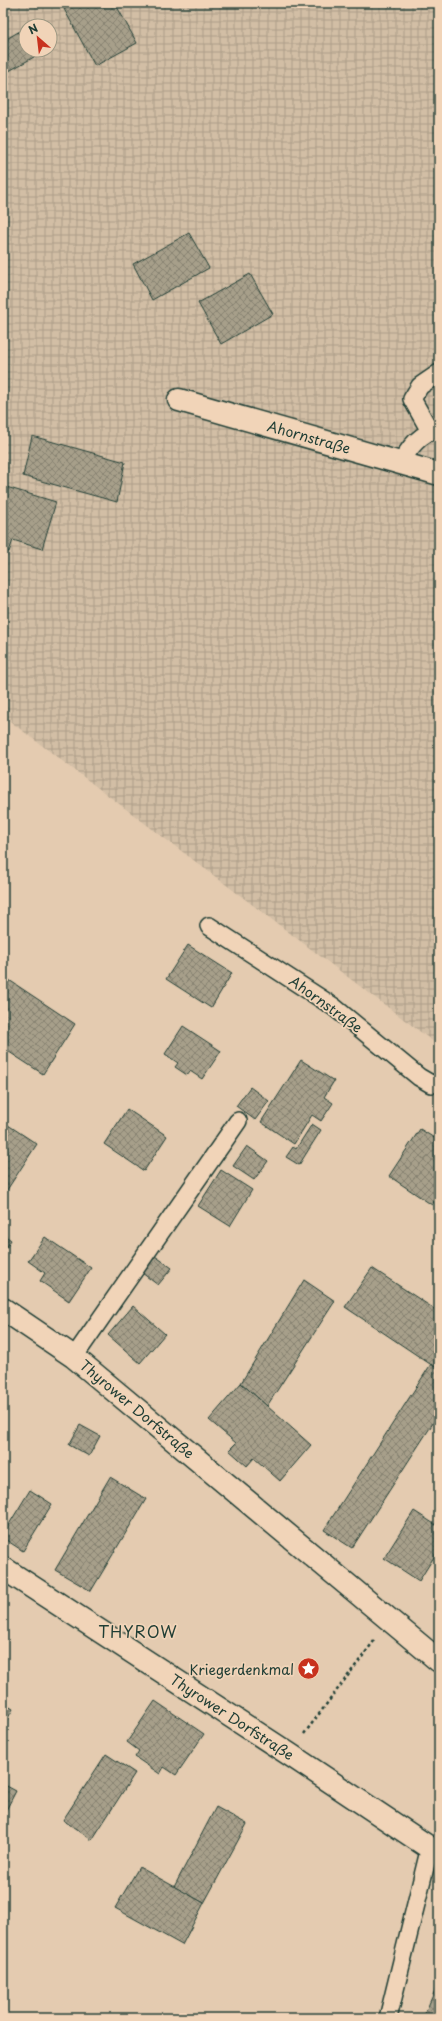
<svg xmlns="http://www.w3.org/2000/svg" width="442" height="2021" font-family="'Playpen Sans',sans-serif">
  <defs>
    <pattern id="industrial-grid" width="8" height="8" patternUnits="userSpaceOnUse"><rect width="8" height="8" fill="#d2bea5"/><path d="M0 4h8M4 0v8" fill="none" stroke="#aa9c87"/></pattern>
    <pattern id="building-cross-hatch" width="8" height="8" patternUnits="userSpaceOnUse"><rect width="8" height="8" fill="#a79f8a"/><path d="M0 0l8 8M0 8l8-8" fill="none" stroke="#878372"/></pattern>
  </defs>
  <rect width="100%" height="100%" fill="#e4cbb0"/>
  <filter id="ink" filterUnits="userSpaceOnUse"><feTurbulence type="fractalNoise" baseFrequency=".025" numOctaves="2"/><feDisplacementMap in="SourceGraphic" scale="8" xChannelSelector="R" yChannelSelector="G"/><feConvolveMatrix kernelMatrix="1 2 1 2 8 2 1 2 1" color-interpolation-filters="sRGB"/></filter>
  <g filter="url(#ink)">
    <path fill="url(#industrial-grid)" fill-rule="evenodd" d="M3 3H439V1046L3 716ZM26 26H50V50H26Z"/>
    <g fill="url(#building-cross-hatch)" stroke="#1f3d34">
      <polygon points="75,3 115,3 137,43 95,66 64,9"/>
      <polygon points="20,31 26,42 26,50 31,50 34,57 9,71 3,60 3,41"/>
      <polygon points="189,233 209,268 152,300 133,264"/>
      <polygon points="250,274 273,314 221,344 198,303"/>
      <polygon points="32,436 125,462 117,502 23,476"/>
      <polygon points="3,486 56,502 42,549 13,540 9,552 3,551"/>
      <polygon points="188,945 232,973 211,1008 166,979"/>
      <polygon points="3,976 75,1024 43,1074 3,1048"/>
      <polygon points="183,1026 221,1051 202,1079 190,1071 187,1075 175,1067 178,1063 165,1054"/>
      <polygon points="301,1060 334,1081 324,1097 333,1103 321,1121 312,1115 294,1144 261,1122"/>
      <polygon points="250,1087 269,1101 255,1120 236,1106"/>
      <polygon points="127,1109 167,1136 144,1171 104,1144"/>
      <polygon points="312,1124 321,1130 299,1165 286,1157 293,1147 296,1149"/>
      <polygon points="8,1125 37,1144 3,1196 3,1132"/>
      <polygon points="420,1129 439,1141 439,1194 432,1205 389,1176"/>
      <polygon points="247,1146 268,1161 254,1180 233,1166"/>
      <polygon points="221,1170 252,1190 230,1226 198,1206"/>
      <polygon points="3,1234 11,1240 3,1253"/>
      <polygon points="45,1237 91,1268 69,1301 40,1281 45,1273 28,1261"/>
      <polygon points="155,1256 172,1268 158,1285 142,1273"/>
      <polygon points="372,1268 439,1312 439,1370 345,1307"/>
      <polygon points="304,1280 335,1301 267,1406 241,1383"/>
      <polygon points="133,1306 165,1334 140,1363 108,1335"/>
      <polygon points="431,1364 439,1370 439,1414 352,1548 324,1530"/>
      <polygon points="241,1383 311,1445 280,1481 254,1458 247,1466 229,1450 236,1443 209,1420"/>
      <polygon points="80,1425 100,1436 89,1456 69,1445"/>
      <polygon points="110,1477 146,1499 91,1591 55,1570"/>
      <polygon points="30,1490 52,1504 23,1551 3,1538 3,1534"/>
      <polygon points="414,1511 439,1527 439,1549 419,1581 384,1558"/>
      <polygon points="155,1701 204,1734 176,1775 164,1767 160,1774 135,1757 139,1751 127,1742"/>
      <polygon points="3,1703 13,1709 3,1727"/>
      <polygon points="106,1754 135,1773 92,1840 63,1820"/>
      <polygon points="3,1784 16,1791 3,1816"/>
      <polygon points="216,1807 247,1824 204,1903 174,1887"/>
      <polygon points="139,1867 204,1903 182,1945 115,1908"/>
      <polygon points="439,1981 439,2018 423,2018"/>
    </g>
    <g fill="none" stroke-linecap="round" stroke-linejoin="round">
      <defs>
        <g id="lane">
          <polyline points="430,431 412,399 420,386 439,373"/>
          <path d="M402 464C407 448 422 432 439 429"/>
          <polyline points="209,926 334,1007 419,1077 431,1084 439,1083"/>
          <polyline points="74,1357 238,1121"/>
          <polyline points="388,2018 430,1847"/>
        </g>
        <g id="street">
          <polyline points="179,400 439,474"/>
          <polyline points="3,1309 74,1357 439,1661"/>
        </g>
        <polyline id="secondary" points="3,1568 289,1754 439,1854"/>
      </defs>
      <use href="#lane" stroke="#1f3d34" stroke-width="20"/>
      <use href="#street" stroke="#1f3d34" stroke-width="25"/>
      <use href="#secondary" stroke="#1f3d34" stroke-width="25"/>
      <polyline stroke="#1f3d34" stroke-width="2.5" stroke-dasharray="3 3" stroke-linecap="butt" points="304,1734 374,1641"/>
      <use href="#lane" stroke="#f1d4b8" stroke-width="17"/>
      <use href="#street" stroke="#f1d4b8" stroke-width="22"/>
      <use href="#secondary" stroke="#f1d4b8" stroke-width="22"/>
    </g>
  </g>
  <defs>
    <symbol id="sight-disc" viewBox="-11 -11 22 22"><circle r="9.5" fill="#c8321e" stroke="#f1d4b8"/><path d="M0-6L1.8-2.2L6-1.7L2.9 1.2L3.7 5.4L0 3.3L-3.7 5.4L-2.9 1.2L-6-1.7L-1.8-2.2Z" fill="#fff"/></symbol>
  </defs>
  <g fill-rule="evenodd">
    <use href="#sight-disc" x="296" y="1656" width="25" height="25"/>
  </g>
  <g text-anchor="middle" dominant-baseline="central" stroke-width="3.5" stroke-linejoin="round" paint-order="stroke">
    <g font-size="14" fill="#1f3d34" stroke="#f1d4b8">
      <text transform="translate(309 437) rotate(16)">Ahornstraße</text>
      <text transform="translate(326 1004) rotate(36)">Ahornstraße</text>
      <text transform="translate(137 1409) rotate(40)">Thyrower Dorfstraße</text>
      <text transform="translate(232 1717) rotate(33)">Thyrower Dorfstraße</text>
    </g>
    <g font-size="14" fill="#1f3d34" stroke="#f1d4b8" text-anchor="end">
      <text x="294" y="1669">Kriegerdenkmal</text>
    </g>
    <g font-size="16" letter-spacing="1" fill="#1f3d34" stroke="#f1d4b8">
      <text x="138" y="1631">THYROW</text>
    </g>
  </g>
  <rect width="442" height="2021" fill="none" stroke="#f1d4b8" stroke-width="16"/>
  <rect x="8" y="8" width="426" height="2005" fill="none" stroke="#1f3d34" stroke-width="1.5" filter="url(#ink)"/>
  <g transform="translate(38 38) rotate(332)"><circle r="19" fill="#f1d4b8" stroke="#9d9883"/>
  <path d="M0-3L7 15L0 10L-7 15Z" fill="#c8321e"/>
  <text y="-6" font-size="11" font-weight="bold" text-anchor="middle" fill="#1f3d34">N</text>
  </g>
</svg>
